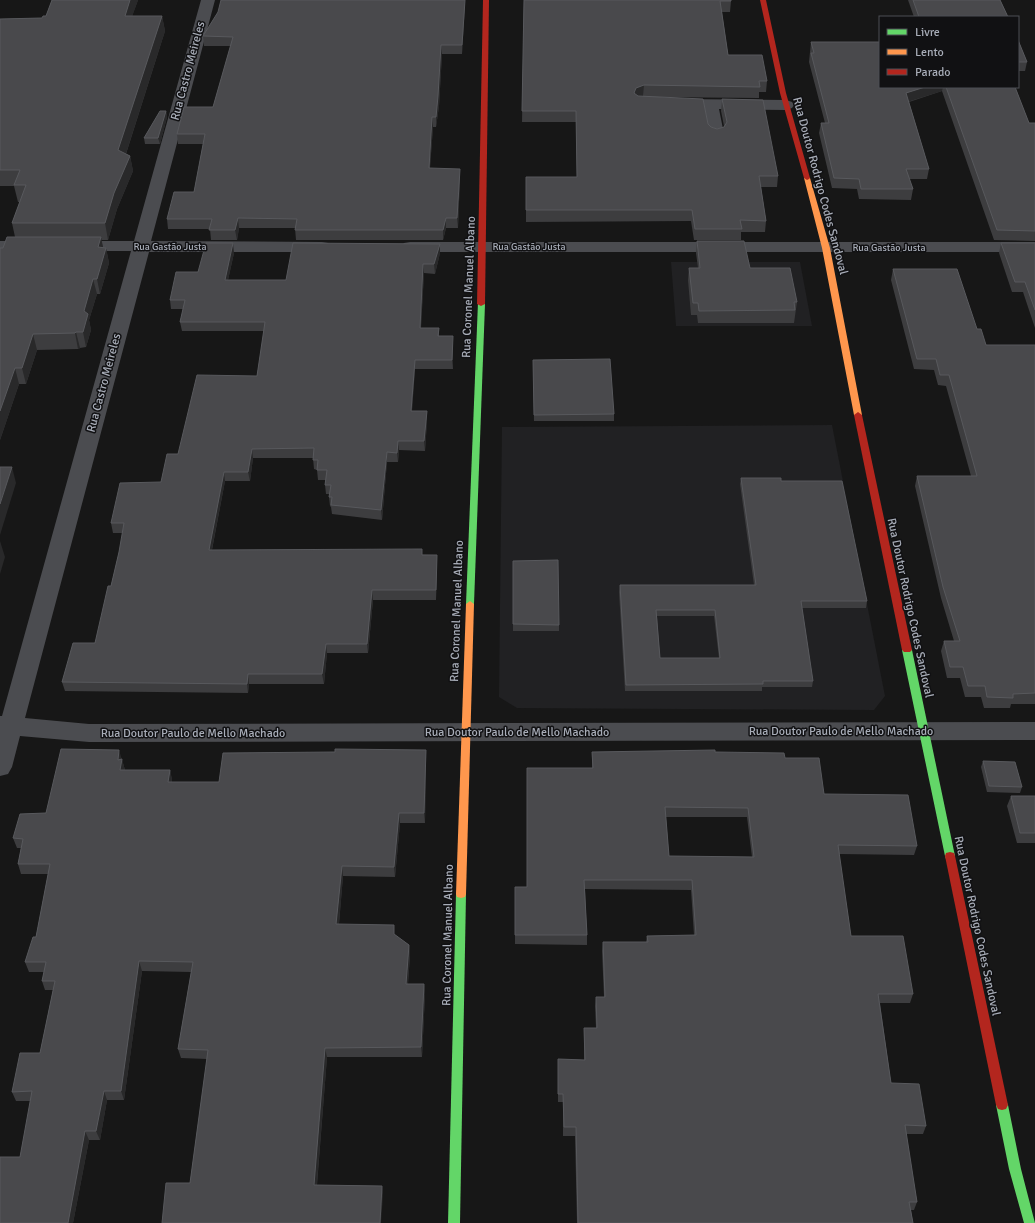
<svg xmlns="http://www.w3.org/2000/svg" width="1035" height="1223" font-family="Signika,sans-serif">
  <rect width="100%" height="100%" fill="#171717"/>
  <g fill="#212123">
    <polygon points="671,262 800,262 812,326 676,326"/>
    <polygon points="832,425 885,696 874,710 517,708 499,697 502,427"/>
  </g>
  <g fill="none" stroke-linecap="round" stroke-linejoin="round">
    <g fill="#4b4c50" fill-rule="evenodd">
      <polygon points="201,0 215,0 151,241 322,242 328,243 331,247 328,251 322,252 149,252 25,718 89,724 1035,722 1035,740 89,742 20,736 12,767 8,774 0,776 0,716 2,716 131,251 72,251 66,250 63,246 66,242 72,241 134,241"/>
      <polygon points="674,99 786,100 792,102 794,105 792,108 786,110 719,109 724,134 722,137 716,139 710,137 708,134 703,109 668,107 666,104 668,101"/>
      <polygon points="0,241 34,241 40,242 43,246 40,250 34,251 0,251"/>
      <polygon points="410,242 1035,242 1035,252 410,252 404,251 401,247 404,243"/>
    </g>
    <g fill="#63d668" fill-rule="evenodd">
      <polygon points="478,302 481,302 485,304 474,604 470,607 466,604"/>
      <polygon points="907,647 910,648 912,650 955,856 954,859 950,860 946,859 945,856 902,650 904,648"/>
      <polygon points="461,890 465,891 466,894 460,1223 448,1223 456,894 457,891"/>
      <polygon points="1002,1100 1006,1101 1008,1105 1021,1169 1035,1223 1024,1223 1009,1169 996,1105 998,1101"/>
    </g>
    <g fill="#ff974d" fill-rule="evenodd">
      <polygon points="807,176 810,178 830,248 862,415 858,418 854,415 822,248 804,178"/>
      <polygon points="470,601 474,604 466,894 465,897 461,898 457,897 456,894 466,604"/>
    </g>
    <g fill="#b3261e" fill-rule="evenodd">
      <polygon points="483,0 489,0 485,304 481,306 477,304"/>
      <polygon points="760,0 766,0 786,93 810,178 809,179 807,180 804,178 780,93"/>
      <polygon points="858,412 862,415 912,650 910,652 904,652 902,650 854,415"/>
      <polygon points="950,852 954,853 955,856 1008,1105 1006,1109 1002,1110 998,1109 996,1105 945,856 946,853"/>
    </g>
  </g>
  <g fill="#3d3d3f" fill-rule="evenodd">
    <polygon points="52,0 138,0 132,16 162,16 165,31 126,154 130,156 133,171 117,209 108,240 101,240 103,247 106,248 109,263 100,294 97,294 89,320 91,330 86,347 80,348 78,349 37,350 26,384 19,384 0,440 0,248 3,248 15,237 12,223 20,202 18,202 14,186 0,186 0,19 42,18 46,16"/>
    <polygon points="524,0 731,1 730,12 722,12 728,55 767,81 766,92 759,92 759,98 643,97 708,124 711,127 717,129 724,127 724,126 721,111 722,99 778,176 777,187 761,187 766,221 765,232 741,232 741,240 694,240 691,221 526,222 526,177 577,177 576,122 522,122"/>
    <polygon points="908,0 1000,0 1008,17 914,17"/>
    <polygon points="465,4 462,54 442,54 439,106 436,127 433,127 430,168 460,178 458,228 446,228 443,240 296,240 295,228 239,228 237,240 211,240 210,229 168,229 167,219 194,192 203,144 178,144 177,134 213,107 231,46 204,46 203,36"/>
    <polygon points="1018,40 1027,62 1025,71 1018,71"/>
    <polygon points="811,42 880,87 1015,87 1029,123 1035,123 1035,241 994,240 942,91 909,102 929,169 927,179 909,179 913,189 911,200 859,199 857,189 832,188 819,133 821,123 825,123 809,62"/>
    <polygon points="166,111 167,117 160,144 145,144 144,138"/>
    <polygon points="697,241 750,268 797,302 794,323 698,323 697,315 691,315 688,280 689,268 698,268 696,253"/>
    <polygon points="1001,243 1035,243 1035,328 1023,292 1012,292 999,253"/>
    <polygon points="234,253 228,280 286,280 440,253 435,274 424,273 421,328 439,328 439,336 453,345 453,369 415,369 412,411 427,411 427,421 425,451 399,450 398,462 387,462 382,520 332,514 331,507 330,506 329,497 330,494 326,494 325,485 326,480 318,480 317,470 314,469 313,458 253,458 250,481 225,481 212,550 437,555 437,565 436,600 373,600 368,653 327,653 324,684 249,684 248,693 65,691 62,682 95,643 111,586 119,552 123,533 113,533 111,523 161,482 178,454 257,376 264,331 182,331 180,322 183,309 171,309 170,300 198,272"/>
    <polygon points="893,269 977,329 986,345 1035,345 1035,704 1011,704 1010,708 984,708 981,697 965,697 960,678 947,678 941,651 944,641 954,641 941,598 915,486 917,476 971,476 946,386 938,385 934,370 914,369 891,280"/>
    <polygon points="533,360 614,414 614,421 534,421"/>
    <path d="M741 478 781 481 867 601 866 608H802L813 681 812 687H762V691H625L619 592 620 585H754L740 484ZM657 616H714L719 658H660Z"/>
    <polygon points="513,561 559,625 559,631 513,631"/>
    <polygon points="426,750 426,760 425,823 400,823 395,877 343,876 339,924 395,935 409,945 410,955 408,984 424,984 425,994 422,1057 327,1057 317,1185 382,1186 383,1195 190,1183 207,1059 181,1058 178,1049 191,972 142,971 124,1100 107,1100 100,1140 89,1140 73,1223 0,1223 20,1157 31,1101 16,1101 12,1092 40,1053 53,990 45,990 42,981 44,972 29,972 25,962 36,937 48,874 21,874 18,864 21,848 17,848 13,838 46,813 122,760 125,770 170,770 172,780 172,782 219,782 335,752"/>
    <path d="M592 752H715L785 758 824 794 917 846 914 855 839 854 851 936 913 994 910 1003H880L891 1083 926 1126 923 1134H906L917 1202 914 1210H911L913 1223H577L575 1136H563V1102H558V1059L584 1060V1028H596L595 1006 596 997H604L602 951 603 942H646L647 936 694 935 691 890 585 889 587 935V945L515 944V887H527L592 768ZM666 817H747L752 857 669 856Z"/>
    <polygon points="983,761 1022,787 1020,793 987,792 981,767"/>
    <polygon points="1011,796 1035,796 1035,843 1017,843 1007,806"/>
  </g>
  <g fill="#29292a">
    <polygon points="130,0 138,0 127,31 125,16"/>
    <polygon points="465,0 465,4 462,54 462,45"/>
    <polygon points="162,16 165,31 122,166 118,150"/>
    <polygon points="441,45 442,54 439,106 436,127 436,117"/>
    <polygon points="644,85 643,96 634,104 634,93 636,88"/>
    <polygon points="925,87 943,87 942,91 904,103 906,93"/>
    <polygon points="166,111 167,117 160,144 158,138"/>
    <polygon points="432,117 433,127 429,178 429,168"/>
    <polygon points="130,156 133,171 117,209 108,240 105,223 114,193"/>
    <polygon points="460,169 460,178 458,228 457,218"/>
    <polygon points="238,218 239,228 237,240 235,230"/>
    <polygon points="446,218 446,228 443,240 443,230"/>
    <polygon points="101,237 104,252 98,247"/>
    <polygon points="233,243 234,253 226,289 225,280"/>
    <polygon points="440,244 440,253 435,274 434,264"/>
    <polygon points="106,248 109,263 100,294 97,279"/>
    <polygon points="423,264 424,273 420,337 420,328"/>
    <polygon points="93,279 97,294 89,320 91,330 86,347 83,332 84,311"/>
    <polygon points="76,332 80,348 78,349 75,333"/>
    <polygon points="33,334 37,350 26,384 22,368"/>
    <polygon points="453,336 453,369 452,360"/>
    <polygon points="415,360 415,369 411,421 411,411"/>
    <polygon points="15,368 19,384 0,440 0,411"/>
    <polygon points="427,411 427,421 425,451 424,441"/>
    <polygon points="398,441 399,450 398,462 397,453"/>
    <polygon points="252,449 253,458 250,481 248,472"/>
    <polygon points="387,452 387,462 382,520 381,510"/>
    <polygon points="12,467 16,483 0,535 0,504"/>
    <polygon points="224,472 225,481 210,559 209,550"/>
    <polygon points="0,541 5,557 0,574"/>
    <polygon points="437,555 437,565 436,600 436,590"/>
    <polygon points="372,590 373,600 368,653 367,644"/>
    <polygon points="326,644 327,653 324,684 322,674"/>
    <polygon points="248,674 249,684 248,693 247,684"/>
    <polygon points="119,750 122,760 122,759 125,770 120,770 118,760"/>
    <polygon points="426,750 426,760 425,823 424,813"/>
    <polygon points="170,770 172,780 170,792 168,782"/>
    <polygon points="399,813 400,823 395,877 394,867"/>
    <polygon points="342,866 343,876 338,934 336,924"/>
    <polygon points="409,945 410,955 407,994 406,984"/>
    <polygon points="139,961 142,971 124,1100 121,1091"/>
    <polygon points="424,984 425,994 422,1057 421,1047"/>
    <polygon points="325,1048 327,1057 316,1194 314,1185"/>
    <polygon points="104,1091 107,1100 100,1140 96,1131"/>
    <polygon points="85,1131 89,1140 73,1223 68,1223"/>
    <polygon points="382,1186 383,1195 381,1223 380,1223"/>
  </g>
  <g fill="#49494c" stroke="#58595d" fill-rule="evenodd">
    <polygon points="52,0 130,0 125,16 162,16 118,150 130,156 114,193 105,223 12,223 26,185 14,185 20,170 0,170 0,19 42,18 43,16 46,16"/>
    <polygon points="221,0 465,0 462,45 441,45 438,96 436,117 432,117 429,168 460,169 457,218 446,218 443,230 295,230 297,219 238,218 235,230 209,230 212,219 167,219 174,192 194,192 205,134 177,134 184,107 213,107 233,37 203,36 218,12"/>
    <polygon points="524,0 731,0 731,1 720,1 728,55 762,55 767,81 759,81 760,87 644,85 636,88 634,93 638,96 703,99 708,124 711,127 717,129 724,127 727,122 722,99 763,100 778,176 759,176 766,221 740,220 742,229 695,229 692,210 526,210 526,177 577,177 576,111 522,111"/>
    <polygon points="913,0 1000,0 1008,17 919,17"/>
    <polygon points="1018,40 1027,62 1018,62"/>
    <polygon points="811,42 880,42 880,87 925,87 906,93 929,169 906,169 913,189 861,189 859,179 834,178 821,123 829,123 811,53 814,53"/>
    <polygon points="946,87 1015,87 1029,123 1035,123 1035,231 997,230"/>
    <polygon points="160,111 166,111 158,138 144,138"/>
    <polygon points="7,237 101,237 98,247 106,248 97,279 93,279 84,311 88,314 83,332 76,332 75,333 33,334 22,368 15,368 0,411 0,248 3,248"/>
    <polygon points="697,241 744,241 750,268 790,268 797,302 794,302 795,310 699,311 698,303 693,303 689,268 700,268"/>
    <polygon points="206,243 233,243 225,280 286,280 293,243 440,244 434,264 423,264 420,328 439,328 438,336 453,336 452,360 415,360 411,411 427,411 424,441 398,441 397,453 387,452 381,510 331,505 332,497 329,497 331,485 325,485 327,470 317,470 318,460 313,460 314,448 252,449 248,472 224,472 209,550 422,549 422,555 437,555 436,590 372,590 367,644 326,644 322,674 248,674 247,684 62,682 73,643 95,643 108,586 111,586 119,552 124,523 111,523 120,483 161,482 167,454 178,454 197,375 257,376 265,322 180,322 185,300 170,300 176,272 198,272"/>
    <polygon points="1001,243 1035,243 1035,310 1025,282 1015,282"/>
    <polygon points="893,269 957,269 977,329 981,329 986,345 1035,345 1035,693 1013,694 1013,698 987,697 985,686 968,686 963,667 950,667 944,641 960,641 943,587 917,476 977,476 949,375 940,375 936,359 917,359"/>
    <polygon points="610,359 614,414 534,415 533,360"/>
    <polygon points="0,467 12,467 0,504"/>
    <path d="M741 478H781V481H842L867 601H801L813 681H763V684L626 685 620 585H756ZM656 610H715L720 658H660Z"/>
    <polygon points="558,560 559,625 513,624 513,561"/>
    <polygon points="61,749 119,750 118,760 122,759 120,770 170,770 168,782 219,782 223,753 335,752 335,749 426,750 424,813 399,813 394,867 342,866 336,924 394,925 394,934 409,945 406,984 424,984 421,1047 325,1048 314,1185 382,1186 380,1223 162,1223 166,1183 190,1183 208,1050 178,1049 193,962 139,961 121,1091 104,1091 96,1131 85,1131 68,1223 0,1223 0,1157 20,1157 32,1091 12,1092 20,1053 40,1053 55,981 42,981 46,962 25,962 33,937 36,937 50,864 18,864 23,839 13,838 20,814 46,813"/>
    <path d="M715 750V752L784 753 785 758H819L824 794 908 795 917 846 838 845 851 936H903L913 994H878L891 1083 919 1084 926 1126 905 1125 917 1202H909L913 1223H578L576 1127H564L563 1094H558V1059L585 1060 584 1028H597L596 997H605L603 942H648L647 936 696 935 692 880H584L587 935H515V887H527V768H593L592 752ZM665 807 748 808 754 857 669 856Z"/>
    <polygon points="983,761 1015,762 1022,787 989,786"/>
    <polygon points="1011,796 1035,796 1035,833 1020,833"/>
  </g>
  <g text-anchor="middle" dominant-baseline="central" stroke-width="3" stroke-linejoin="round" paint-order="stroke">
    <g font-size="10" fill="#a8adb8" stroke="#111113">
      <text x="170" y="247">Rua Gastão Justa</text>
      <text x="529" y="247">Rua Gastão Justa</text>
      <text x="889" y="248">Rua Gastão Justa</text>
    </g>
    <g font-size="12" fill="#a8adb8" stroke="#111113">
      <text transform="translate(188 71) rotate(-75)">Rua Castro Meireles</text>
      <text transform="translate(820 186) rotate(75)">Rua Doutor Rodrigo Codes Sandoval</text>
      <text transform="translate(469 287) rotate(-88)">Rua Coronel Manuel Albano</text>
      <text transform="translate(104 383) rotate(-75)">Rua Castro Meireles</text>
      <text transform="translate(910 608) rotate(78)">Rua Doutor Rodrigo Codes Sandoval</text>
      <text transform="translate(457 611) rotate(-88)">Rua Coronel Manuel Albano</text>
      <text x="841" y="731">Rua Doutor Paulo de Mello Machado</text>
      <text x="517" y="732">Rua Doutor Paulo de Mello Machado</text>
      <text x="193" y="733">Rua Doutor Paulo de Mello Machado</text>
      <text transform="translate(977 926) rotate(78)">Rua Doutor Rodrigo Codes Sandoval</text>
      <text transform="translate(448 935) rotate(-89)">Rua Coronel Manuel Albano</text>
    </g>
  </g>
  <rect x="879" y="16" width="140" height="72" fill="#111113" stroke="#4d4f55"/>
  <rect x="887" y="29" width="20" height="6" fill="#63d668" stroke="#4d4f55"/>
  <text x="915" y="36" font-size="12" fill="#a8adb8">Livre</text>
  <rect x="887" y="49" width="20" height="6" fill="#ff974d" stroke="#4d4f55"/>
  <text x="915" y="56" font-size="12" fill="#a8adb8">Lento</text>
  <rect x="887" y="69" width="20" height="6" fill="#b3261e" stroke="#4d4f55"/>
  <text x="915" y="76" font-size="12" fill="#a8adb8">Parado</text>
</svg>
